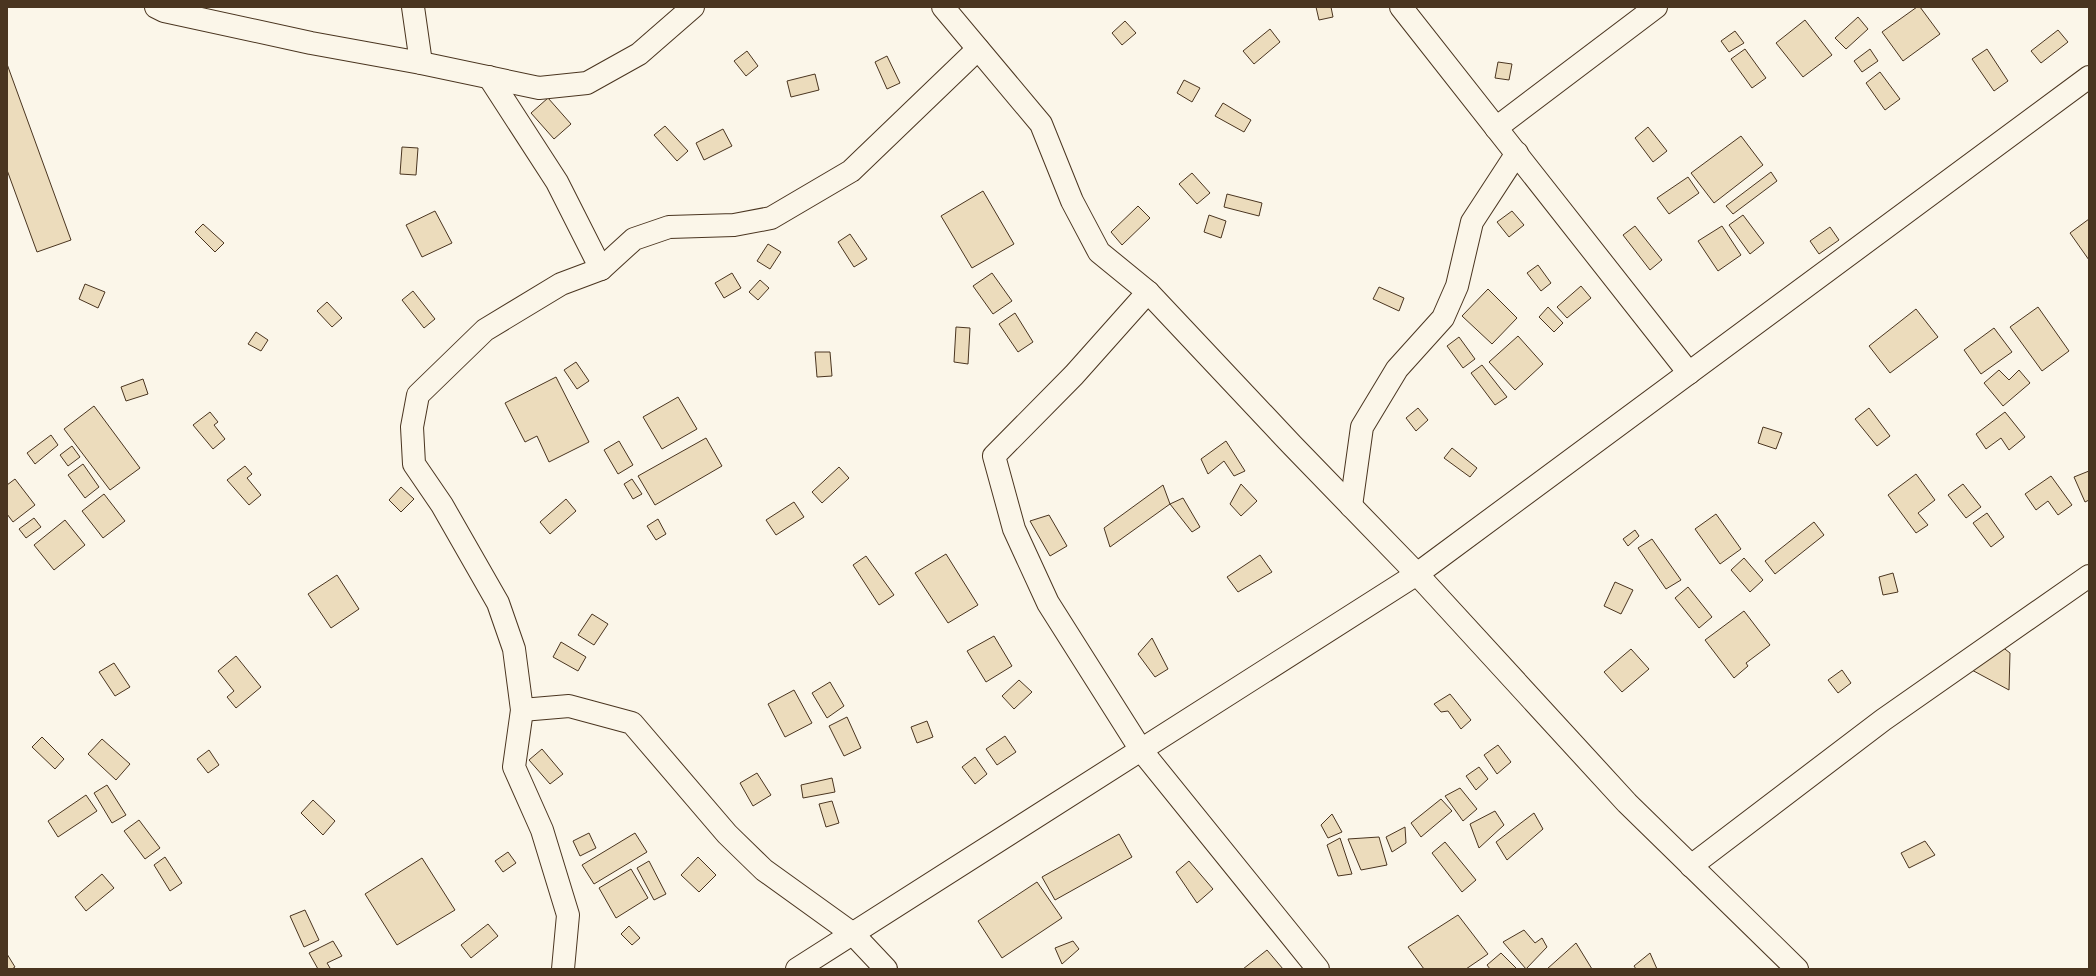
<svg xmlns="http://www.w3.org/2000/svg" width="2096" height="976" font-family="'Sofia Sans Condensed',sans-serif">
  <rect width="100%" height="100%" fill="#fbf6e9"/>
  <g fill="#ecdcbc" stroke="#4a3520">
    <polygon points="1316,7 1331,7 1333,17 1319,20"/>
    <polygon points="1917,7 1920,7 1940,34 1903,61 1882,32"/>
    <polygon points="1858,17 1868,29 1846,49 1835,38"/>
    <polygon points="1805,20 1832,55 1803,77 1776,43"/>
    <polygon points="1125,21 1136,33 1122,45 1112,33"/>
    <polygon points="1270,29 1280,42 1254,64 1243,51"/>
    <polygon points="2058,30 2068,42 2041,63 2031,51"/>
    <polygon points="1735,31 1744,43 1729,52 1721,41"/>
    <polygon points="1745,49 1766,78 1752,88 1731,59"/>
    <polygon points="1870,49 1878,61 1862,72 1854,61"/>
    <polygon points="1987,49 2008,81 1994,91 1972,59"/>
    <polygon points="747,51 758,66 746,76 734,61"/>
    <polygon points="887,56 900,83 887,89 875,62"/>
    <polygon points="1498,62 1512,64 1509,80 1495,78"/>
    <polygon points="7,64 71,240 37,252 7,170"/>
    <polygon points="1880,72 1900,99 1885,110 1866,83"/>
    <polygon points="815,74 819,90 791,97 787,81"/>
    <polygon points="1184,80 1200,88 1192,102 1177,93"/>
    <polygon points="548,98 571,124 554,139 531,113"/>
    <polygon points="1223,103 1251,120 1244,132 1215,116"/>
    <polygon points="665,126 688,151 677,161 654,135"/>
    <polygon points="1648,127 1667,151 1653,162 1635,138"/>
    <polygon points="723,129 732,146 704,160 696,143"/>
    <polygon points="1741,136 1763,165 1714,203 1691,173"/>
    <polygon points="402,147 418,148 416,175 400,174"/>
    <polygon points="1771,172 1777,181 1733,214 1726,206"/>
    <polygon points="1192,173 1210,193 1197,204 1179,184"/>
    <polygon points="1688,177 1699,193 1669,214 1657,198"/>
    <polygon points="983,191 1014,244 972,268 941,216"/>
    <polygon points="1227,194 1262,203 1259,216 1224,207"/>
    <polygon points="1138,206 1150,218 1122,245 1111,232"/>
    <polygon points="435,211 452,243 422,257 406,225"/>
    <polygon points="1512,211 1524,225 1509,237 1497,222"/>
    <polygon points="1209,215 1226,221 1221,238 1204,232"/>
    <polygon points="1743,215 1764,243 1750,254 1729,225"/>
    <polygon points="2089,219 2089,260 2070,233"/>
    <polygon points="203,224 224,243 215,252 195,232"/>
    <polygon points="1635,226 1662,260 1650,270 1623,235"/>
    <polygon points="1722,226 1741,255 1718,271 1698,241"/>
    <polygon points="1830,227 1839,240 1819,254 1810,241"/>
    <polygon points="850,234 867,259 854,267 838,242"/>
    <polygon points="768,244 781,252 770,269 757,261"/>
    <polygon points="1538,265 1551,283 1541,291 1527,273"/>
    <polygon points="732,273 741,288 724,298 715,283"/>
    <polygon points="992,273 1012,301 993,314 973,286"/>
    <polygon points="760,280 769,288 758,300 749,292"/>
    <polygon points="85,284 105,292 98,308 79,299"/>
    <polygon points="1581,286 1591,298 1567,318 1557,307"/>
    <polygon points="1379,287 1404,298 1399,311 1373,299"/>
    <polygon points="1488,289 1517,318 1492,344 1462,316"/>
    <polygon points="413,291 435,319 424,328 402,300"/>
    <polygon points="327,302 342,318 332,327 317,311"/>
    <polygon points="1548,307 1563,323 1554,332 1539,317"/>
    <polygon points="2038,307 2069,351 2042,371 2010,327"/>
    <polygon points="1916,309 1938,337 1890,373 1869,346"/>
    <polygon points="1015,313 1033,342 1018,352 999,324"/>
    <polygon points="956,327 970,328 968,364 954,362"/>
    <polygon points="1994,328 2012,352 1981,374 1964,350"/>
    <polygon points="256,332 268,340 261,351 248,344"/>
    <polygon points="1518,336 1543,364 1515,390 1489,362"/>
    <polygon points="1459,337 1475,359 1463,368 1447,346"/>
    <polygon points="815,352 830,352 832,376 817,377"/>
    <polygon points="576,362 589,381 577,389 564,370"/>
    <polygon points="1482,365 1507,397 1495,405 1471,373"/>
    <polygon points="1999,370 2009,380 2019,370 2030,383 2003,406 1984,383"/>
    <polygon points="556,377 589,442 549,462 537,436 525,442 505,403"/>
    <polygon points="143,379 148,394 126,401 121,387"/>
    <polygon points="678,397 697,429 662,449 643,417"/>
    <polygon points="94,406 140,468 110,490 64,429"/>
    <polygon points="1418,408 1428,420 1416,431 1406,418"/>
    <polygon points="1869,408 1890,436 1877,446 1855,419"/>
    <polygon points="210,412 218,422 214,425 225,439 213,449 193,425"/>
    <polygon points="2005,412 2025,437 2009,450 2001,438 1986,449 1976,434"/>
    <polygon points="1763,427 1782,433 1776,449 1758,443"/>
    <polygon points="51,435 58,445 35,464 27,453"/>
    <polygon points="706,438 722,466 655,505 638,476"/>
    <polygon points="619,441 633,465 618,474 604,450"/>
    <polygon points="1226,441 1245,471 1234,476 1224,461 1208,474 1201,459"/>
    <polygon points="72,446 80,457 68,466 60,455"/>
    <polygon points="1452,448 1477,468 1470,477 1444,458"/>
    <polygon points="83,464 99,487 85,498 68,475"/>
    <polygon points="245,466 252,474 247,478 261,495 249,505 227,480"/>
    <polygon points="839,467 849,478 822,503 812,492"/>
    <polygon points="2089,471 2089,500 2085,502 2074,477"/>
    <polygon points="1916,474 1935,500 1918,513 1928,525 1916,533 1888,495"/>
    <polygon points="2051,476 2072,505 2058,515 2048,501 2036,510 2025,494"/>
    <polygon points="15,479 35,505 13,522 7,514 7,485"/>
    <polygon points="632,479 642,494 633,499 624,484"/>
    <polygon points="1241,484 1257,501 1241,516 1230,504"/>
    <polygon points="1963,484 1981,507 1966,518 1948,495"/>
    <polygon points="1163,485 1170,504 1110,547 1104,528"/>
    <polygon points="401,487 414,499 401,512 389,500"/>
    <polygon points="104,494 125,521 103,538 82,511"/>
    <polygon points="1183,498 1200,527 1192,532 1170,504"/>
    <polygon points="566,499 576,511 550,534 540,522"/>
    <polygon points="794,502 804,517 776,535 766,520"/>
    <polygon points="1987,513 2004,537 1991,547 1973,523"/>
    <polygon points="1716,514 1741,549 1720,564 1695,529"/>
    <polygon points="1049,515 1067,546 1050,556 1030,521"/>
    <polygon points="34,518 41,527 26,538 19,529"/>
    <polygon points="658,519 666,534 656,540 647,526"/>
    <polygon points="65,520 85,545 54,570 34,545"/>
    <polygon points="1814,522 1824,535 1775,574 1765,561"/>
    <polygon points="1635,530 1639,536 1628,546 1623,539"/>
    <polygon points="1652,539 1681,580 1666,589 1638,548"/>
    <polygon points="946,554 978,605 948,623 915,573"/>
    <polygon points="1260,555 1272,572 1238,592 1227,577"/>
    <polygon points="866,556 894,595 879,605 853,565"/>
    <polygon points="1744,558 1763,580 1750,592 1731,570"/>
    <polygon points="1893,573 1898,592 1883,595 1879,577"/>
    <polygon points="337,575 359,609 331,628 308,594"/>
    <polygon points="1615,582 1633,590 1621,614 1604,606"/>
    <polygon points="1688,587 1712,617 1699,628 1675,598"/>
    <polygon points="1744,611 1770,645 1746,663 1748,666 1734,678 1705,640"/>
    <polygon points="592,614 608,624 594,645 578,635"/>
    <polygon points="994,636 1012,666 986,682 967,651"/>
    <polygon points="1152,638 1168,669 1155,677 1138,654"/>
    <polygon points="561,642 586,657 578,671 553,657"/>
    <polygon points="2001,646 2010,653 2009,690 1970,669"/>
    <polygon points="1631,649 1649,669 1622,692 1604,672"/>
    <polygon points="236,656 261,687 236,708 227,697 234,691 218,671"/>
    <polygon points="114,663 130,687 115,696 99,672"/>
    <polygon points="1842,670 1851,683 1838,693 1828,680"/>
    <polygon points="1019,680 1032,692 1014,709 1002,696"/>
    <polygon points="830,682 844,706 827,718 812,693"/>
    <polygon points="794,690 812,723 785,737 768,704"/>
    <polygon points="1450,694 1471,720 1461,729 1448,711 1441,712 1434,704"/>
    <polygon points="847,717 861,748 844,756 829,726"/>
    <polygon points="927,721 933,737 917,743 911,727"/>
    <polygon points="1005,736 1016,752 997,765 986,749"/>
    <polygon points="42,737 64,759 55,769 32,747"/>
    <polygon points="102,739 130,764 116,780 88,754"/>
    <polygon points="1498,745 1511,762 1497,774 1484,755"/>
    <polygon points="542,749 563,774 550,784 529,760"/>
    <polygon points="209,750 219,765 208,773 197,759"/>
    <polygon points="975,757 987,774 975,784 962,767"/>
    <polygon points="1479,767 1488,779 1476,790 1466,776"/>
    <polygon points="757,773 771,795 753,806 740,783"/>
    <polygon points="832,778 835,792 803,798 801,785"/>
    <polygon points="107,785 126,815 112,823 94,793"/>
    <polygon points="1460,788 1477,809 1463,821 1445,796"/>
    <polygon points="86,795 97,811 58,837 48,821"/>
    <polygon points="1441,799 1452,811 1421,837 1411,823"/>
    <polygon points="313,800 335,821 323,835 301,813"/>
    <polygon points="832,801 839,823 826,827 819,804"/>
    <polygon points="1495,811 1504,825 1479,848 1470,824"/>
    <polygon points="1534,813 1543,829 1507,860 1496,842"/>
    <polygon points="1332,814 1342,832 1328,838 1321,825"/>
    <polygon points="139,820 160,848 145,859 124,831"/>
    <polygon points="1405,827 1406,843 1392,852 1386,837"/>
    <polygon points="589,833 596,848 580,856 573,841"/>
    <polygon points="635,833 647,852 594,884 582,865"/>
    <polygon points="1119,834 1132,857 1055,900 1042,877"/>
    <polygon points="1379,837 1387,865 1361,870 1348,839"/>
    <polygon points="1340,838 1352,874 1338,876 1327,845"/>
    <polygon points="1925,841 1935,855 1909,868 1901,853"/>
    <polygon points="1445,842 1476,880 1462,892 1432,853"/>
    <polygon points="508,852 516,863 503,872 495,861"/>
    <polygon points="165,857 182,883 170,891 154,865"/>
    <polygon points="698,857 716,875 699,892 681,875"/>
    <polygon points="422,858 455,910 397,945 365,894"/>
    <polygon points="649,861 666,894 654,900 637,868"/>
    <polygon points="1189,861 1213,889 1197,903 1176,872"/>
    <polygon points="631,869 648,898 616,918 599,888"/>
    <polygon points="102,874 114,888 86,911 75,897"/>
    <polygon points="1037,882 1062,918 1002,958 978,921"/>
    <polygon points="305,910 319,940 304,947 290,916"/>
    <polygon points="1458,915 1488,954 1466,969 1424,969 1408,947"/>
    <polygon points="488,924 498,936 471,958 461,945"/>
    <polygon points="629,926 640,938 632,945 621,934"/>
    <polygon points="1524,930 1535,943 1542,938 1547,947 1526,969 1503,942"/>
    <polygon points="333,941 342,956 327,963 330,968 327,969 318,969 309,953"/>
    <polygon points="1073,941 1079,949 1062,964 1055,948"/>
    <polygon points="1576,943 1592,969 1547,969"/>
    <polygon points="1267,950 1283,969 1243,969"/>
    <polygon points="1501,953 1517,969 1490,969 1487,965"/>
    <polygon points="1650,953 1657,969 1636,969 1634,966"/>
    <polygon points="7,954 15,967 12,969 7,969"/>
  </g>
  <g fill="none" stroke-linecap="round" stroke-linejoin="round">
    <defs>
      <g id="minor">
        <polyline points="156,7 164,11 311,43 421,63 539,88 587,83 639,54 693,7"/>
        <polyline points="413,7 421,63"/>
        <polyline points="943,7 1041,124 1072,201 1099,252 1148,292 1292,445 1417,574 1627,803 1797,969"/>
        <polyline points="1401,7 1689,373"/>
        <polyline points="489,77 557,182 601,269"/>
        <polyline points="1496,128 1656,7"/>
        <polyline points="1148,292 1074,375 994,456 1014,529 1048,603 1141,750 1318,969"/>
        <polyline points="1351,506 1362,427 1397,369 1443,318 1457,286 1472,222 1517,153"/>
        <polyline points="522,710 569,706 632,723 727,834 764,870 853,934 886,969"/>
        <polyline points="1691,866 1883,720 2089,576"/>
        <polyline points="563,969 568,915 542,830 514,767 522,710 514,649 498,603 442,505 414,464 412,427 418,395 485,330 561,284 601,269 634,239 669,227 734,225 771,218 851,171 978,49"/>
        <polyline points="797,969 1417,574 2089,77"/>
      </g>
    </defs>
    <use href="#minor" stroke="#4a3520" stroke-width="24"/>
    <use href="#minor" stroke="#fbf6e9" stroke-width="22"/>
  </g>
  <rect width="2096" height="976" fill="none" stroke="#4a3520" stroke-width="16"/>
</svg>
